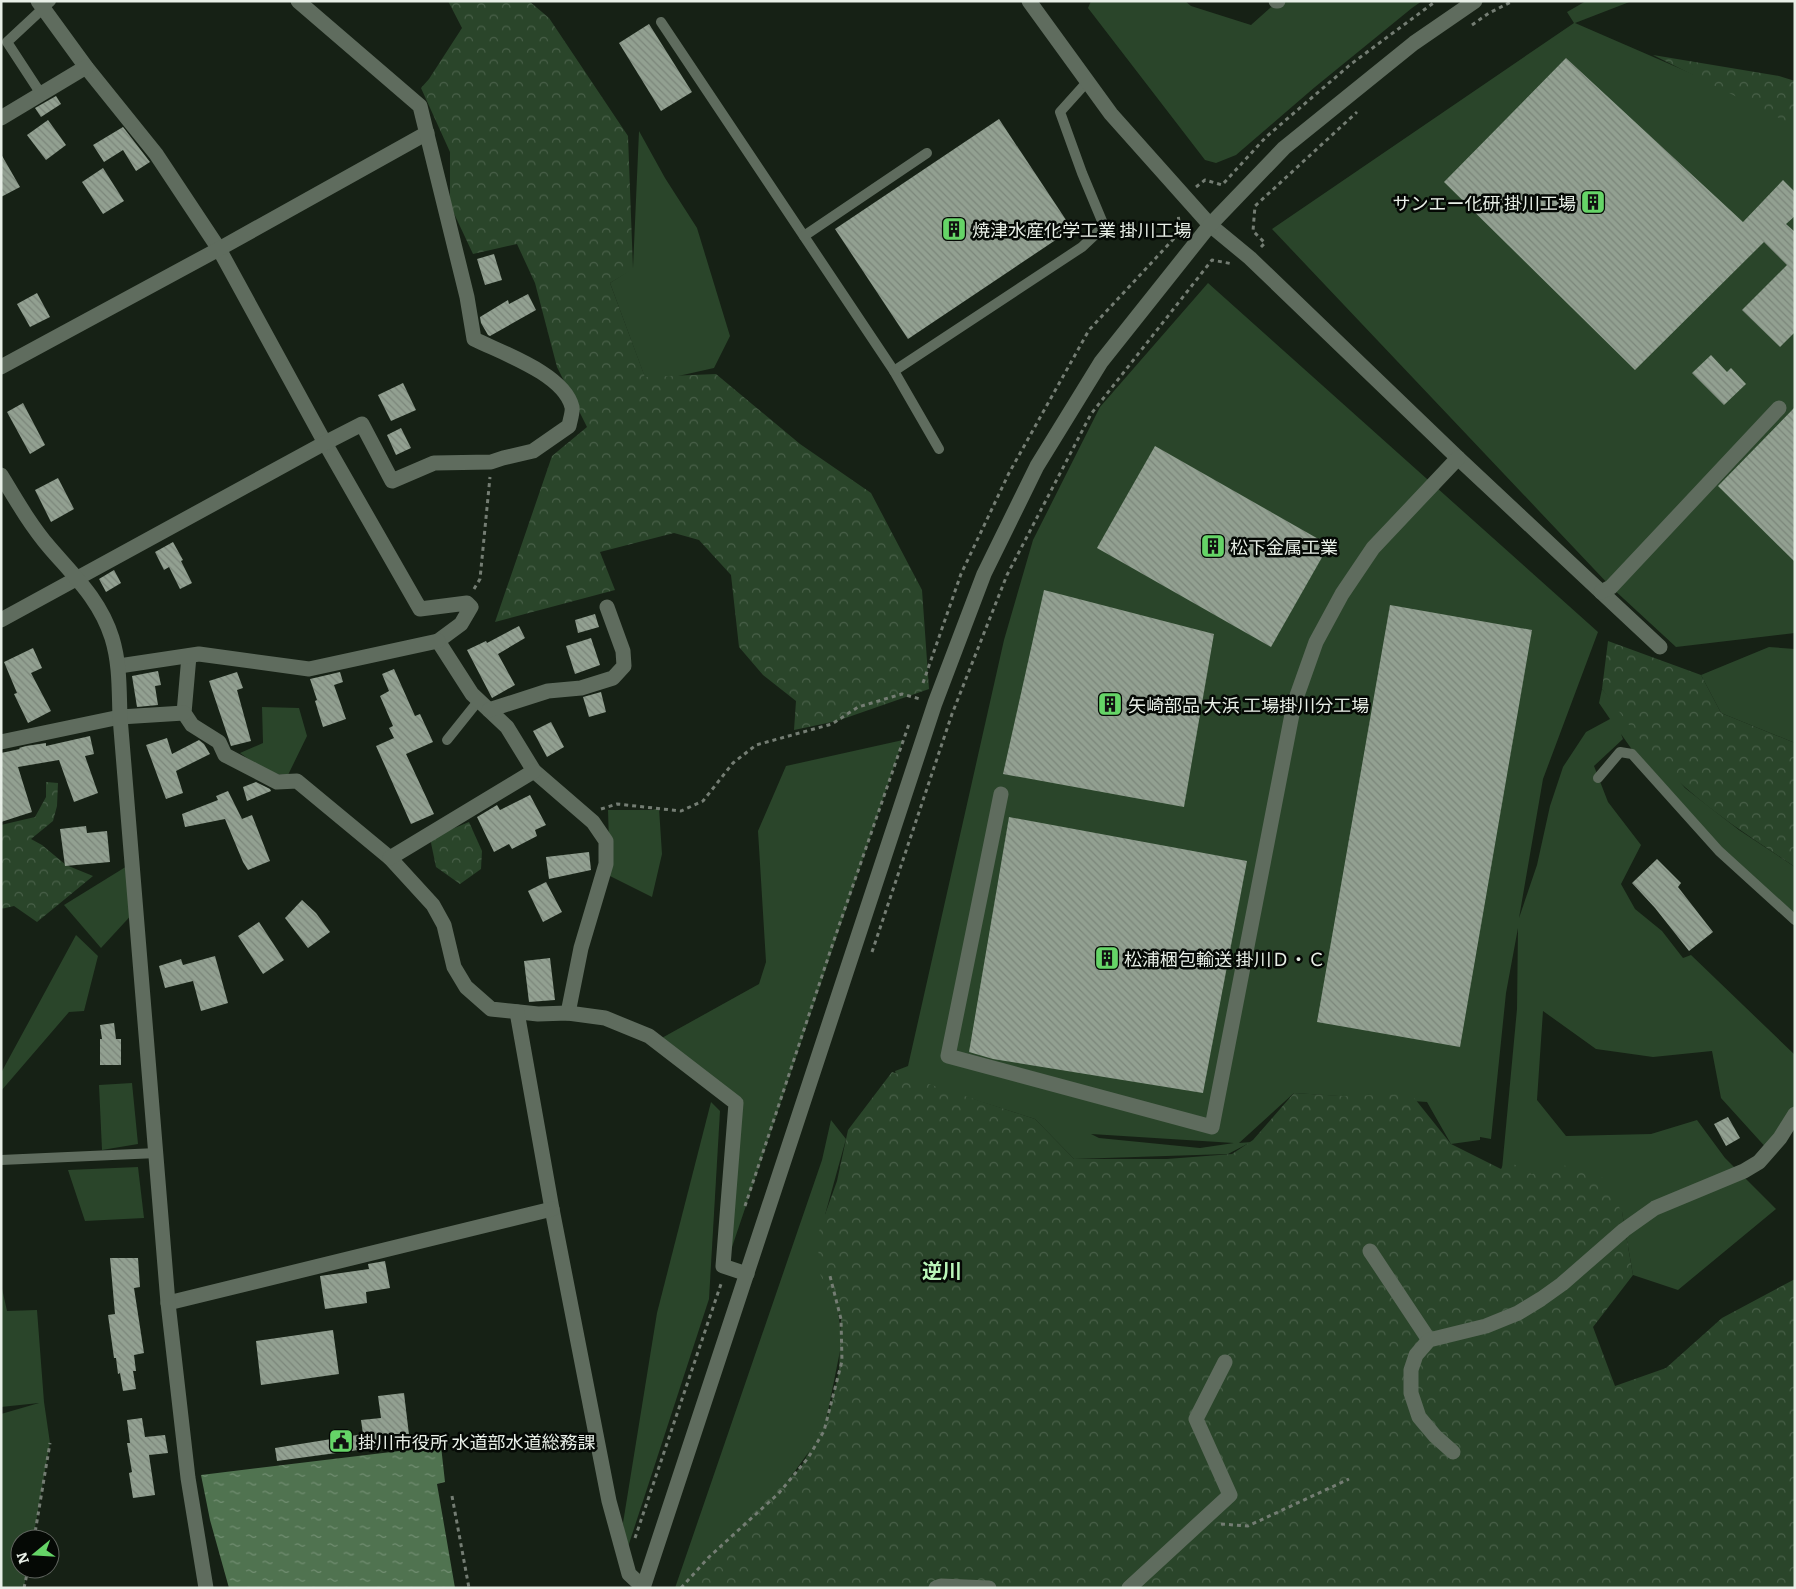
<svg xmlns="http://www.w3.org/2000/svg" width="1796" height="1589" font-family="Literata,'Noto Sans JP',serif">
  <defs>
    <pattern id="forest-crowns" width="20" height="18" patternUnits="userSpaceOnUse" patternTransform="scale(1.25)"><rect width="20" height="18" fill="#2a452a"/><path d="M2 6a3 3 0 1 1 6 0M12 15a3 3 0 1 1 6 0" fill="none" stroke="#496049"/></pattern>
    <pattern id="water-ripples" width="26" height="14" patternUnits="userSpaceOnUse" patternTransform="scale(1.25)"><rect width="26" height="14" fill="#507350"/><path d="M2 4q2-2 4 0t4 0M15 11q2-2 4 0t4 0" fill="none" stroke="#728e72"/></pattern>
    <pattern id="building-back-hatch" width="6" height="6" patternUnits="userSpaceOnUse" patternTransform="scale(1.25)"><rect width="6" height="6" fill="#92a091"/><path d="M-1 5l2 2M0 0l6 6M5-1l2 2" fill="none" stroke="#7b867a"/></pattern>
  </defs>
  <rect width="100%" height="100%" fill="#162115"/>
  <g fill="#2a452a" fill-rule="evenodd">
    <polygon points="1091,1 1185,1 1191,6 1251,25 1278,1 1422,1 1412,8 1315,87 1236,155 1216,163 1205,160 1088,8"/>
    <polygon points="1586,1 1632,1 1575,23 1771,108 1795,124 1795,633 1676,647 1611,587 1272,229 1574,23 1567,12"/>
    <polygon points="639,131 665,178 697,228 730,336 714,368 647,383 610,283 633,268"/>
    <path d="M1208 283 1598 632 1543 779 1519 918 1537 865 1550 806 1563 767 1586 732 1610 719 1599 703 1602 689 1685 788 1739 830 1795 867V920L1764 892 1647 771 1621 734 1623 739 1594 766 1608 802 1641 845 1621 884 1635 909 1662 931 1683 958 1691 955 1795 1055V1114L1769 1151 1721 1098 1712 1051 1653 1057 1596 1049 1543 1011 1537 1100 1566 1136 1651 1134 1697 1120 1725 1158 1776 1209 1678 1290 1633 1275 1622 1212 1532 1174 1502 1169 1517 1009 1518 928 1506 993 1491 1139 1480 1137V1140L1451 1144 1427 1102 1294 1093 1239 1143 1251 1142 1228 1154 1074 1159 1035 1119 896 1075 895 1071 908 1066 1004 640 1033 540 1100 407ZM1091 1134 1234 1143 1200 1148 1099 1138Z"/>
    <polygon points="1769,647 1795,649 1795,743 1721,713 1701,675"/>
    <polygon points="262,707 299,708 307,736 288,775 268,773 240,753 263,743"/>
    <polygon points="903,740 730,1253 739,1099 660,1039 759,984 766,962 758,831 786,766"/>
    <polygon points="659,808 662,854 652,897 610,876 608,810 652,810"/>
    <polygon points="132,863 136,910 101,948 64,905"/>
    <polygon points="76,935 98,956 84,1011 69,1012 1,1091 1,1073"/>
    <polygon points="132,1083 138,1144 102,1150 99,1085"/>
    <polygon points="711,1102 720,1111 709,1299 627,1550 623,1523 657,1313"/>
    <polygon points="831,1120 846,1139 825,1215 842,1341 824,1431 779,1493 682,1588 675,1588 822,1160"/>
    <polygon points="138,1167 144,1218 85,1221 68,1170"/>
    <polygon points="1,1284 7,1311 37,1310 44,1402 50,1443 33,1539 20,1539 20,1569 27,1569 24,1588 1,1588 1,1414 39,1403 1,1407"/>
  </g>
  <g fill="url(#forest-crowns)">
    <polygon points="448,1 529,1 549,18 628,136 633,269 610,283 645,377 716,374 800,444 871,493 922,590 929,689 837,721 794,730 796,701 763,675 739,647 731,575 699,540 674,533 600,552 615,590 495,622 552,456 587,427 557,367 535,283 517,244 473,254 450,205 450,152 421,88 429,79 462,28"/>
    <polygon points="1653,55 1779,76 1795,81 1795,126"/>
    <path d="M1608 641 1701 675 1721 713 1795 743V867C1758 842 1720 818 1686 788 1653 760 1628 723 1602 689Z"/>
    <polygon points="46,782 58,783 57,806 53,821 31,839 42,845 66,865 93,876 37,922 14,906 1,909 1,825 35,817 46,797"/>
    <polygon points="469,822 482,851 481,869 460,884 436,867 430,838"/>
    <polygon points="892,1072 1035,1119 1074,1159 1167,1159 1232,1154 1253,1140 1294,1093 1343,1096 1411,1094 1451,1144 1501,1169 1506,1160 1532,1174 1562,1165 1600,1174 1622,1212 1633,1275 1593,1327 1615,1386 1666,1368 1722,1318 1795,1279 1795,1588 682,1588 750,1516 801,1467 829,1413 839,1371 841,1319 819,1272 818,1234 837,1181 848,1130"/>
  </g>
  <polygon fill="url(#water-ripples)" points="441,1446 445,1482 437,1484 455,1588 229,1588 210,1520 201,1475"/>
  <g fill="url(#building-back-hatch)">
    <polygon points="649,24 692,92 661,111 619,43"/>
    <polygon points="1566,58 1743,222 1783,180 1795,192 1795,216 1786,224 1795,232 1795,332 1780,347 1742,310 1787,265 1764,242 1635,370 1444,182"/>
    <polygon points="56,96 61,104 41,117 35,108"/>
    <polygon points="999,119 1072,229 908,339 835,229"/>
    <polygon points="48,120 66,145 46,160 27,135"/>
    <polygon points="123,127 150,162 136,171 123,150 104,162 93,145"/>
    <polygon points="1,154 20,187 1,197"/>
    <polygon points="103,168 124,201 103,214 82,182"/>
    <polygon points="494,254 502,280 485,285 477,259"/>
    <polygon points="37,293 50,317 30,327 17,304"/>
    <polygon points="528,294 536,310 490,336 488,335 481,323 480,317 508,300 509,304"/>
    <polygon points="1711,355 1727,372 1731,368 1746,384 1724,405 1692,373"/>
    <polygon points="403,383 416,410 391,421 378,395"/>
    <polygon points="23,403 45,445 30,454 7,412"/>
    <polygon points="1795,407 1795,562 1718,486"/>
    <polygon points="401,428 411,448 396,455 387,435"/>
    <polygon points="1155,446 1329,545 1271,647 1097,548"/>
    <polygon points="58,478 74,509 51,522 35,490"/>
    <polygon points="173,542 183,560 181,561 192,583 180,589 169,567 164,570 155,552"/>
    <polygon points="114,570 121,583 106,592 99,579"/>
    <polygon points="1044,590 1214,634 1184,807 1003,774"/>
    <polygon points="1390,605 1532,630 1460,1047 1317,1022"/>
    <polygon points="595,614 599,627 578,633 575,620"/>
    <polygon points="519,626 525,638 498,654 515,685 492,698 467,650 486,641 487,643"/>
    <polygon points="591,638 600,665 575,674 566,646"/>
    <polygon points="33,648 42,668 31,673 51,711 28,723 14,694 17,693 4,662"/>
    <polygon points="394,669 415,716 420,714 433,742 406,754 434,814 411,824 376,746 394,738 389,728 393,726 380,696 389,691 382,674"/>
    <polygon points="158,671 161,685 155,686 158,705 137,707 132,676"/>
    <polygon points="237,672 243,688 237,690 251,741 231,746 209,681"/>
    <polygon points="340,672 343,682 334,685 346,719 323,727 315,701 317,700 310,679"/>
    <polygon points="601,692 606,712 589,717 583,697"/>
    <polygon points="551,722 564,747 547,757 533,731"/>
    <polygon points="90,736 94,754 85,756 98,793 74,802 59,760 18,767 32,812 1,822 1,753 20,749 19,748 26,746 46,743 46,746"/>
    <polygon points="167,738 172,754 199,740 204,744 210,754 176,771 183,793 166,799 146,745"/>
    <polygon points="256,782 270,789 271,791 247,801 243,787"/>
    <polygon points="228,791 242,819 252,815 270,861 248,870 243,862 225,819 185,827 182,814 218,800 216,796"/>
    <polygon points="530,795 546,825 535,830 537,836 512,849 509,844 494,852 477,817 497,805 500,810"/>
    <polygon points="1009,817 1247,861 1203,1093 993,1059 969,1052"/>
    <polygon points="86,826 87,833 107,831 110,862 65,866 60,829"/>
    <polygon points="589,852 591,870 549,879 546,857"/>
    <polygon points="1657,859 1681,883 1678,887 1713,932 1689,951 1655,908 1632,883"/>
    <polygon points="546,882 562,912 543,922 528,891"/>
    <polygon points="302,900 316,913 330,932 308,948 285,918"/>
    <polygon points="259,922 284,960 263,974 238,936"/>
    <polygon points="215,956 228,1003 201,1011 193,981 165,988 159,966 181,959 183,965"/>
    <polygon points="550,958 555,1000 529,1002 524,961"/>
    <polygon points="114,1023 116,1039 121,1039 121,1065 100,1065 100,1039 102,1039 100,1025"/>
    <polygon points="1728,1117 1740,1138 1726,1146 1714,1124"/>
    <polygon points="110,1258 138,1258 140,1287 134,1288 144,1353 134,1355 136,1371 133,1371 136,1389 123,1391 120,1373 118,1374 116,1358 114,1358 108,1315 115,1314"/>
    <polygon points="385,1261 390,1288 366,1292 367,1303 325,1309 320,1276 369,1269 368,1264"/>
    <polygon points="333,1330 339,1374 261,1385 256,1341"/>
    <polygon points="404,1393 410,1443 277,1461 275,1448 363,1434 361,1420 381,1418 378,1396"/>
    <polygon points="142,1418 145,1437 165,1435 168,1453 149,1455 155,1495 133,1498 129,1473 132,1472 127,1443 130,1443 127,1420"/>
  </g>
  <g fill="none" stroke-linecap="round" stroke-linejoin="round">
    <g stroke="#747d73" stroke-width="3" stroke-dasharray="4 4" stroke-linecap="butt">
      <polyline points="1472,25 1489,13 1513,1"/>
      <polyline points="1196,187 1205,180 1222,185 1266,137 1351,64 1436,1"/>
      <polyline points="1261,247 1265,243 1253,231 1255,206 1357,112"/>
      <polyline points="474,589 480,579 490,477"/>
      <polyline points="923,683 961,574 1009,473 1089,330 1180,232 1178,213"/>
      <polyline points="601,809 617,804 681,811 703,801 733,763 756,745 832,724 858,707 902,694 920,699"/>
      <polyline points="872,952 952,714 1007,575 1091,414 1212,260 1233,264"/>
      <polyline points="745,1206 833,943 909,724"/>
      <polyline points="452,1496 469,1588"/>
      <polyline points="1221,1524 1248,1526 1349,1479"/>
      <polyline points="635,1538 722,1281"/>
      <polyline points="34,1539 50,1443"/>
      <polyline points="24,1588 28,1569"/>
      <polyline points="681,1588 709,1557 779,1493 808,1458 824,1431 842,1361 841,1319 830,1276"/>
    </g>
    <g stroke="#5f6c5e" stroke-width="10">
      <polyline points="661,22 894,371 939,449"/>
      <polyline points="41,94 7,42 51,1"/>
      <polyline points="804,236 927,153"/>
      <polyline points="894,371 1082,247 1100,230 1102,221 1082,173 1060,112 1087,82"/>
      <polyline points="447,740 479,700"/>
      <polyline points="1598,778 1620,752 1632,754 1719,851 1795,920"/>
      <polyline points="1,1160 157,1153"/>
    </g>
    <g stroke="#5f6c5e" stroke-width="15">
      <polyline points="38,1 86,67 156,154 219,249 325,443 420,609 467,603 471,607 461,624 438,641 472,694 507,727 534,771 593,822 606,841 606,864 581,948 568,1013"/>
      <polyline points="1276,1 1278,1"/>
      <polyline points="1,118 86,67"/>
      <polyline points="1,367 219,249 427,133"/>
      <path d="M1 620 321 445 362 424 392 481 434 463 491 462 503 458 533 451 569 426C570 420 573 412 572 407 564 374 502 353 474 339L467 297 420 106 298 1"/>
      <polyline points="189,656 184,713 192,725 219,742 225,755 277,782 297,781 390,858 433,905 444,925 454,967 466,987 491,1009 538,1014 568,1013 605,1018 649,1036 736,1103 723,1266 747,1274"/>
      <polyline points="119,666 199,654 309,669 438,641"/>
      <polyline points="489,710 548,691 581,688 613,678 624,666 623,651 607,607"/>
      <polyline points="1,742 120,717 184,713"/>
      <polyline points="390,858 534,771"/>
      <polyline points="517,1012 552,1209 609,1501 629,1574 643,1587"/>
      <polyline points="1370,1251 1429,1340"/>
      <polyline points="168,1303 552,1209"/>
      <polyline points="1453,1452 1435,1436 1419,1417 1411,1393 1411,1370 1416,1355 1429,1340 1486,1326 1518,1313 1541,1299 1562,1284 1624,1230 1655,1208 1744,1171 1759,1162 1780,1138 1795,1114"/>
      <polyline points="936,1588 941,1586 989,1588"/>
      <polyline points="1129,1588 1230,1495 1196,1419 1225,1362"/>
    </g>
    <g stroke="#5f6c5e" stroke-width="15">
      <polyline points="1029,1 1111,114 1210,225 1250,258 1458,458 1660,647"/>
      <path d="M1 475C16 500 31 526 50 548 75 577 100 600 112 638 120 664 119 690 120 717L168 1303 188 1478 206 1588"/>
      <polyline points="1601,592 1611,587 1779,408"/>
      <polyline points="1001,794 948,1056 1212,1127 1294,704 1316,642 1342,594 1373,548 1458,458"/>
      <polyline points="643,1588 935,703 984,574 1037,466 1101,362 1210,225 1284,148 1414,43 1475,1"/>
    </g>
  </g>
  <defs>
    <symbol id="building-square" viewBox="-11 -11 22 22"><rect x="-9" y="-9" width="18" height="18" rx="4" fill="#65d467" stroke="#050905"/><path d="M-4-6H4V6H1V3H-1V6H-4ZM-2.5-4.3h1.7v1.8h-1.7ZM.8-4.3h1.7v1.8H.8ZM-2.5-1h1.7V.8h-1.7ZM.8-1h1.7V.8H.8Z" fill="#111"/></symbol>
    <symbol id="civic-square" viewBox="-11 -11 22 22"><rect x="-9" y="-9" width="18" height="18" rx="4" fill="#65d467" stroke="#050905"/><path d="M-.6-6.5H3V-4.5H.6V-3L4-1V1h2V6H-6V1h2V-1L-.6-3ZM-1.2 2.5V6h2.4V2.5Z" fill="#111"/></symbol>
  </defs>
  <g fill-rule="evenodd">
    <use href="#building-square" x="1579" y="188" width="28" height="28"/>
    <use href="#building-square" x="940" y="215" width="28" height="28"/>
    <use href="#building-square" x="1199" y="532" width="28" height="28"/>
    <use href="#building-square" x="1096" y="690" width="28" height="28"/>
    <use href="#building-square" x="1093" y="944" width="28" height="28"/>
    <use href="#civic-square" x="327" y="1427" width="28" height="28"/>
  </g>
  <g text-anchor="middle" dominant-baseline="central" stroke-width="5" stroke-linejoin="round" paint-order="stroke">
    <g font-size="18" fill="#e8efe7" stroke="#050905" text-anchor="start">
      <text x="1576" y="202" text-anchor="end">サンエー化研 掛川工場</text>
      <text x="972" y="229">焼津水産化学工業 掛川工場</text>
      <text x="1230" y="546">松下金属工業</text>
      <text x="1128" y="704">矢崎部品 大浜 工場掛川分工場</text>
      <text x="1124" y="958">松浦梱包輸送 掛川Ｄ・Ｃ</text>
      <text x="358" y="1441">掛川市役所 水道部水道総務課</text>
    </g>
    <g font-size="20" font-weight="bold" fill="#baf5b9" stroke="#050905">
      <text x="942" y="1269">逆川</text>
    </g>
  </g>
  <rect width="1796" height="1589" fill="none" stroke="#e8efe7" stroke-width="5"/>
  <g transform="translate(35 1554) rotate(252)"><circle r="24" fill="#050905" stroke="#60655f"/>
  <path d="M0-4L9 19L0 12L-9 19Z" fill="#65d467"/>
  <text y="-8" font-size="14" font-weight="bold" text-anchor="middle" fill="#e8efe7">N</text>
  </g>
</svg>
